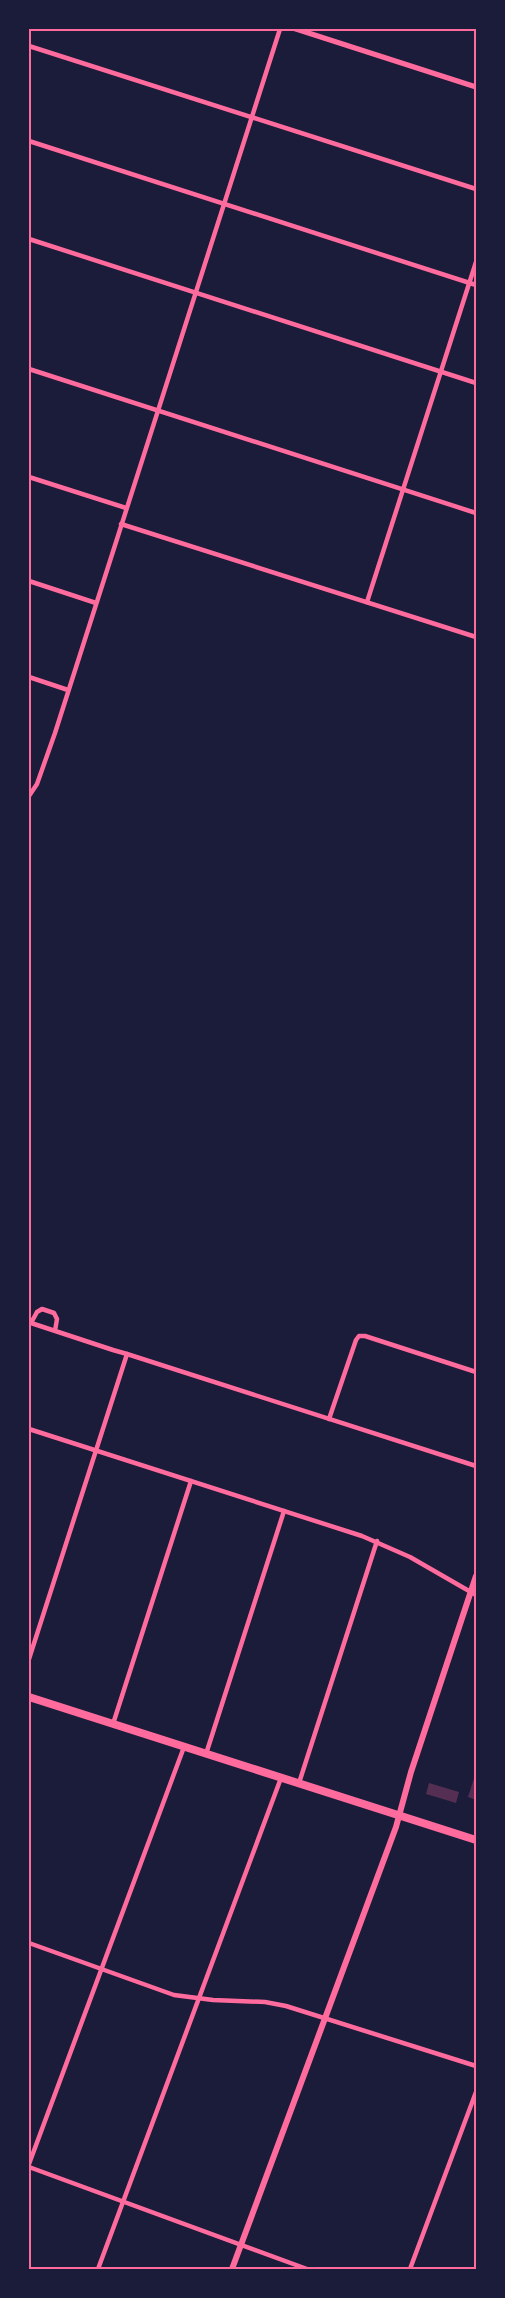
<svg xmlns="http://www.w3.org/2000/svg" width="505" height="2298" font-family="'Varela Round',sans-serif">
  <rect width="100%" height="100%" fill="#1b1b3a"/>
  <g fill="#542f53">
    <polygon points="476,1772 476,1800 468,1797"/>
    <polygon points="429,1783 459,1792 456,1803 426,1794"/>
  </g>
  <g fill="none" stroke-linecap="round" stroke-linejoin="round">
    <g stroke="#ff6b9d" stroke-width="4.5">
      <polyline points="29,46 476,189"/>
      <polyline points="29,141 476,285"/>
      <polyline points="29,239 476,383"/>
      <polyline points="29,369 476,513"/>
      <polyline points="29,477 126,508"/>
      <polyline points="121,524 476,637"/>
      <polyline points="29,581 96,603"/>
      <polyline points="367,602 476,262"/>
      <polyline points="29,677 68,690"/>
      <polyline points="29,796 37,784 55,733 280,29"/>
      <polyline points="55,1331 57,1319 54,1313 42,1309 37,1312 31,1323 113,1350 127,1354 476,1466"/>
      <polyline points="329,1419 356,1340 359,1336 365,1336 476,1372"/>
      <polyline points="29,1429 362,1536 410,1557 476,1595"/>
      <polyline points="29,1659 127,1354"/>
      <polyline points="113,1724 191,1481"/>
      <polyline points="206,1754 284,1511"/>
      <polyline points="299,1783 377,1541"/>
      <polyline points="29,1943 174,1995 213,2000 265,2002 286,2006 476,2066"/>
      <polyline points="29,2164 184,1747"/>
      <polyline points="29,2167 307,2269"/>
      <polyline points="98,2269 281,1778"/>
      <polyline points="410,2269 476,2092"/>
    </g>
    <polyline stroke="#ff6b9d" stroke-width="5.5" points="296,29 476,87"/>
    <polyline stroke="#ff6b9d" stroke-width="6" points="232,2269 396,1827 411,1772 476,1576"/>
    <polyline stroke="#ff6b9d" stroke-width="8" points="29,1697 476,1840"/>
  </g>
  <rect width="505" height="2298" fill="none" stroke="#1b1b3a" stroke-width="60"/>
  <rect x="30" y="30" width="445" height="2238" fill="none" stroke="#ff6b9d" stroke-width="2"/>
</svg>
